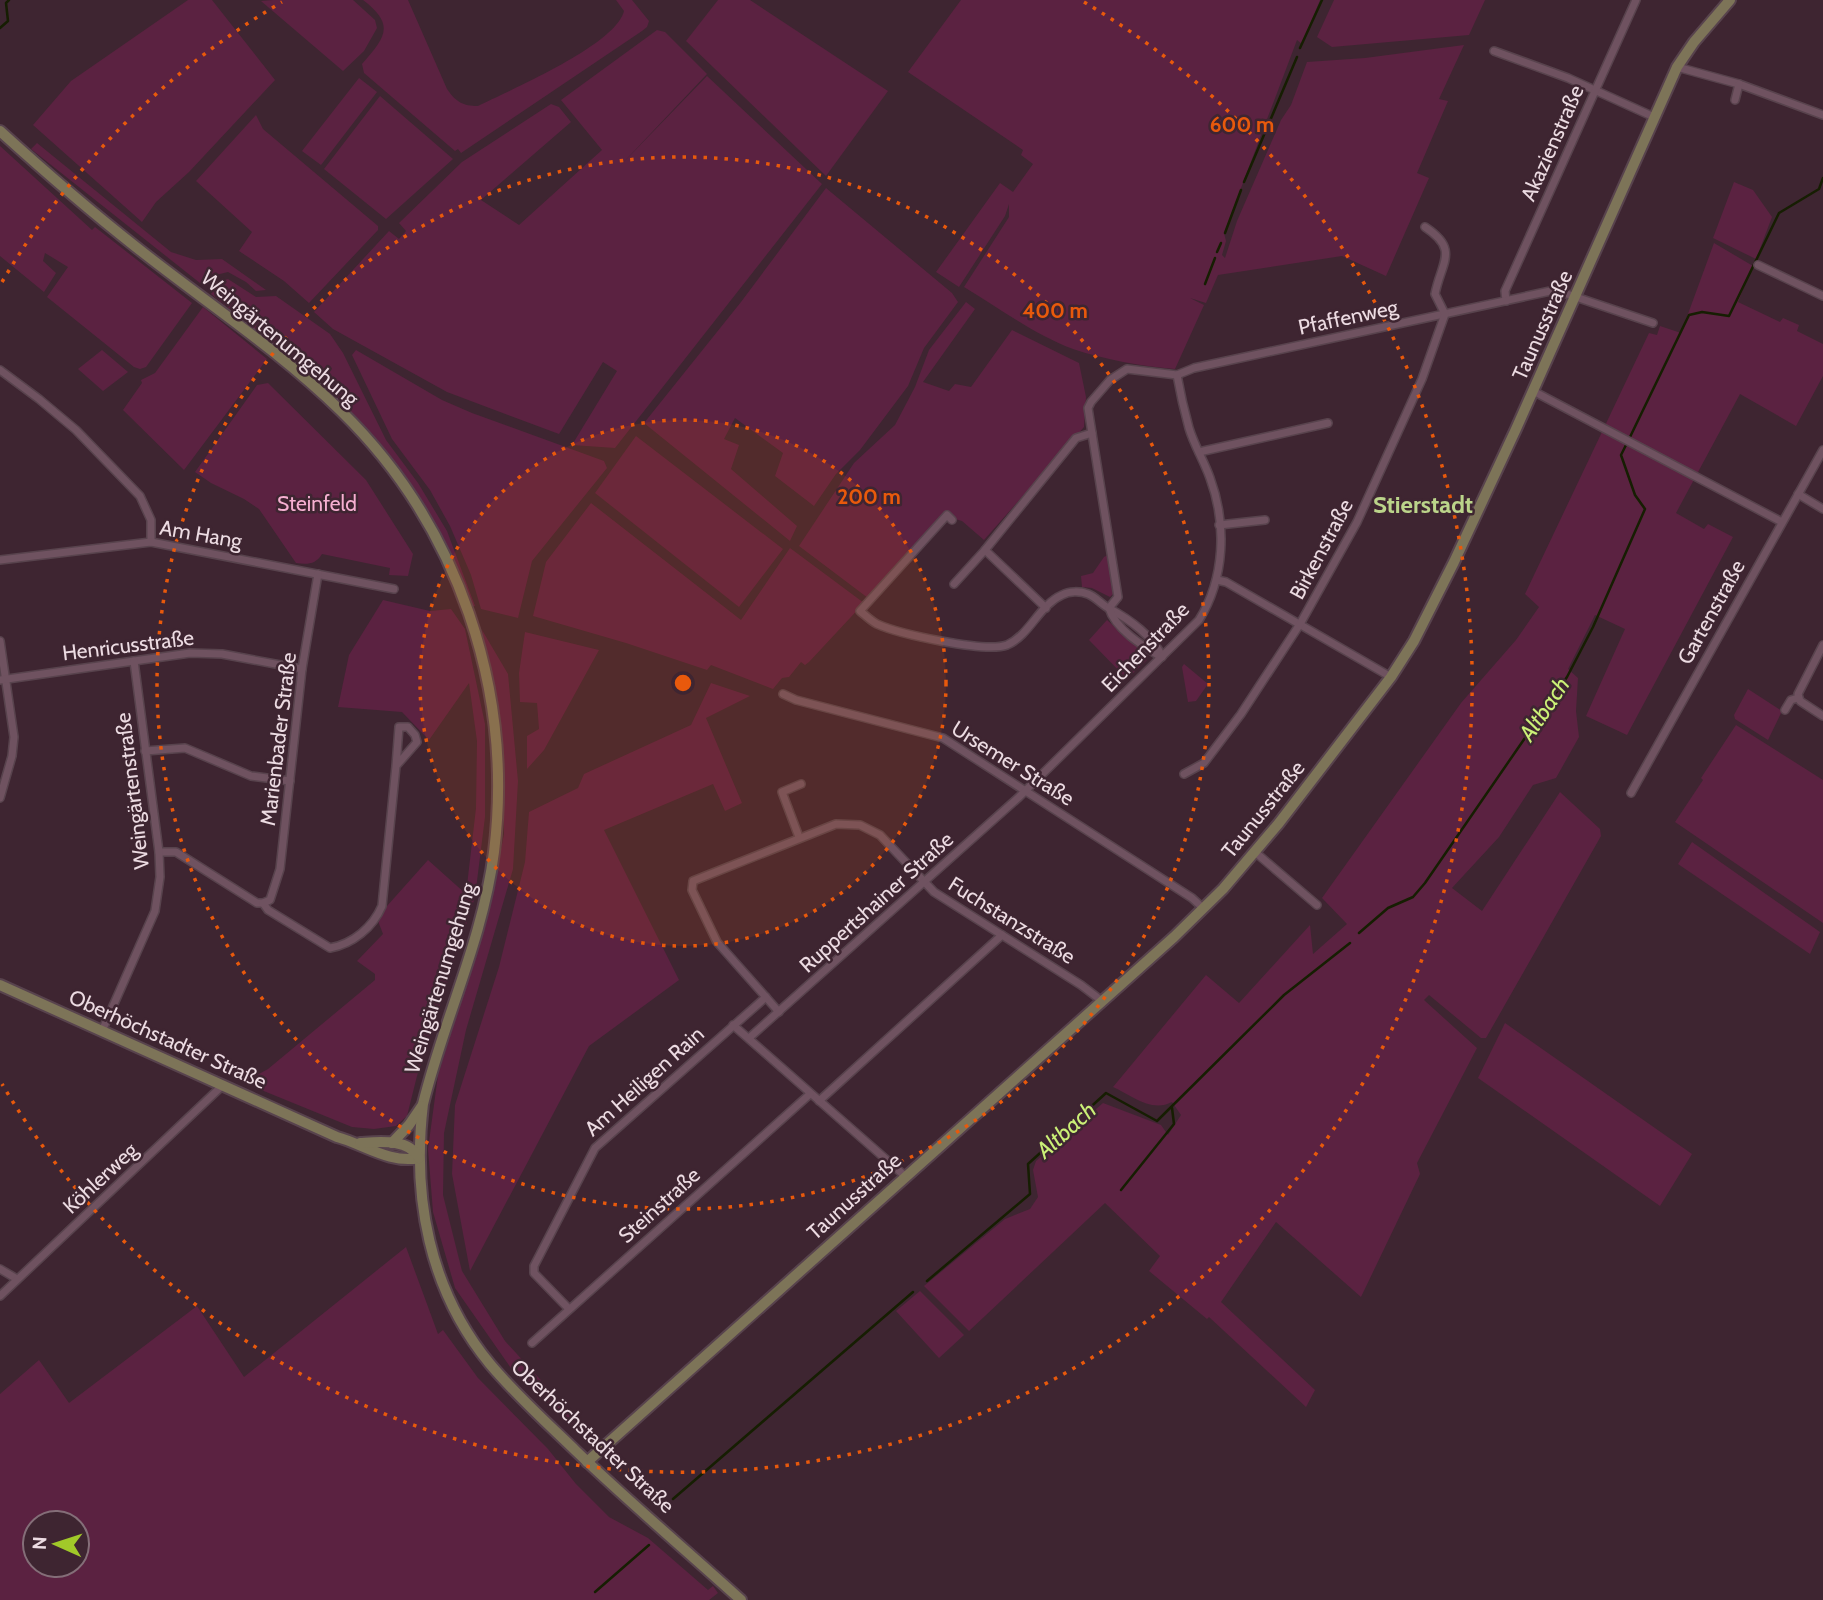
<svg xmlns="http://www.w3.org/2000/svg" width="1823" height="1600" font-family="Cabin,sans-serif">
  <rect width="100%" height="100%" fill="#3e2531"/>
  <g fill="#5b2241" fill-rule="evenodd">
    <polygon points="188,0 212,0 275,80 189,172 156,202 142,222 33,125 71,81"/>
    <polygon points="273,0 353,0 375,20 377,28 364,51 343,71 261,1"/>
    <path d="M363 0H408L447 89C456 102 463 106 478 106 510 90 616 45 624 11L616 0H632L649 21 647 27 642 31 461 153 458 149 455 151 364 73 362 64C385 38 396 25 363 0Z"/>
    <polygon points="718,0 750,0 888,91 826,176 686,41"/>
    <path d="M961 0H1320L1302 44 1297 40 1224 233 1226 241 1222 255 1225 258 1237 221 1281 120 1291 105 1307 62 1365 58 1464 45 1439 99 1448 101 1417 173 1429 178 1386 276 1342 256 1218 275 1206 303 1190 298 1204 305 1175 369C1140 366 1106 360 1073 349 1035 335 999 308 964 287L1009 217V204L1005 216 959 287 936 272 1000 183 1013 192 1033 164 1021 155 1023 150 908 72Z"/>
    <polygon points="1334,0 1485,0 1469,35 1332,47 1317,37"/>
    <polygon points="657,30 665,32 707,74 618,168 707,76 822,184 615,448 572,445 617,371 603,362 559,434 447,392 333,329 314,312 389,231 399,239 406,231 399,223 462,162 551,104 559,107 571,122 481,200 519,225 602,150 561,100"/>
    <polygon points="359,78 377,92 321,165 302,151"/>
    <polygon points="380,96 453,159 386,219 324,169"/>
    <polygon points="256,115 263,129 378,226 378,230 309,303 284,281 239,251 252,232 196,181"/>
    <polygon points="37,143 171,252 196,260 222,259 266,290 256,291 246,282 228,272 212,276 205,287 31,149"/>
    <polygon points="0,146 92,230 95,227 192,303 146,367 140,369 134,367 47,297 68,267 45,253 43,261 56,273 44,292 0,256"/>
    <polygon points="1734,182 1753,190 1772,217 1756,259 1713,238"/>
    <polygon points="826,188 952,293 958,302 924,348 908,386 860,450 836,474 814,506 775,476 783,453 735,418 724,439 739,445 731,469 797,526 790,541 644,423 741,302"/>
    <path d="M1714 243 1753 266 1738 302 1780 322 1783 318 1799 325 1797 331 1823 344V376L1796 426 1740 394 1676 513 1704 529 1708 524 1733 537 1627 735 1586 716 1625 629 1595 615 1568 669 1578 678 1576 711 1579 737 1556 778 1533 785 1499 837 1452 888 1482 911 1560 792 1600 829 1601 836 1486 1038H1481L1429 995 1424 1000 1477 1048 1417 1163 1420 1174 1361 1297 1276 1222 1221 1302 1315 1390 1306 1407 1209 1317 1207 1319 1149 1271 1160 1256 1105 1203 969 1331 924 1286 1005 1219 1030 1209 1038 1197 1033 1170 1036 1161 1103 1103 1161 1125 1168 1135 1181 1115 1172 1102C1151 1113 1131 1095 1113 1087L1206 975 1239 1003 1310 925 1313 954 1347 924 1322 898 1461 703 1516 640 1539 607 1525 594 1649 333 1657 335 1660 326 1681 333Z"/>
    <polygon points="228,279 256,297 276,296 330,334 343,353 386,440 418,483 447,531 475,606 472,606 449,553 381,444 326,385 211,294 218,282"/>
    <polygon points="966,302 975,309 923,382 949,391 955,384 971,387 1012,330 1079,363 1086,397 1084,427 984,540 962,521 941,515 868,598 799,546 854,463 895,425 915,387 929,350"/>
    <polygon points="203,307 267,359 184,470 123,410 142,383 141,380 155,373"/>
    <polygon points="102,350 128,372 103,391 78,369"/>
    <polygon points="356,350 442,400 472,413 604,461 607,468 532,561 518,618 481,609 471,575 450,526 430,490 392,439 352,355"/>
    <path d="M268 383 366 480 413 554 408 576 389 575 390 568 322 554C316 564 308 565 296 563L259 509 244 499 211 483 195 472 257 385Z"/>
    <polygon points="636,436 783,549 739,607 595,493"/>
    <polygon points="591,503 741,620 790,548 864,603 809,662 805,665 801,662 789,677 782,678 773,689 711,665 707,670 626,643 533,616 546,562"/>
    <polygon points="1108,555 1114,593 1110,597 1092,588 1082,587 1081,576 1093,573 1104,557"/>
    <polygon points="383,600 430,611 451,609 465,629 485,724 485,817 475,897 417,1076 407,1116 396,1126 374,1129 352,1127 254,1087 250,1079 268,1069 375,980 375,974 357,961 383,934 378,921 387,906 428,860 466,894 476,808 477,741 469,683 429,740 402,712 338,707 349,655"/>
    <polygon points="1107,620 1146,655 1147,660 1127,679 1089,640"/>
    <polygon points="482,630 508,674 518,781 513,869 466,1030 444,1133 443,1195 462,1271 505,1341 593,1437 587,1440 515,1374 455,1288 433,1212 428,1149 438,1075 489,910 504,834 504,759"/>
    <polygon points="525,632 599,650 544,750 527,769 527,736 539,729 537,703 520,702 519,673"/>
    <polygon points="1184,664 1208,684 1196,701 1188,702 1182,667"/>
    <polygon points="711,683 750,696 706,718 742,803 725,811 713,784 604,830 679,980 589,1046 470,1271 452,1174 455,1105 499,967 525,862 529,812 578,788 584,774 691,725"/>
    <polygon points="1748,689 1782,711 1768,740 1735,719 1734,715"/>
    <polygon points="1736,725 1823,780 1823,923 1675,822 1703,780 1701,778"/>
    <polygon points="1692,842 1820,932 1810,954 1678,864"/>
    <polygon points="1505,1023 1692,1154 1660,1206 1478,1078"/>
    <path d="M406 1247 438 1334 443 1330 478 1378 548 1449 576 1484 609 1517 648 1538 708 1590 713 1586 718 1593 709 1600H0V1394L39 1360 69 1403 197 1306 244 1377ZM35 1523H77V1565H35Z"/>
    <polygon points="920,1291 964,1335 939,1358 896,1311"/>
  </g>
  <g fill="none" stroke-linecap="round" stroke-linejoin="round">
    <g stroke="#161e02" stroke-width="2.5">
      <polyline points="0,28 8,21 6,3 9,0"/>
      <polyline points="1300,48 1322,0"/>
      <polyline points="1244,182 1297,57"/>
      <polyline points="1225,233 1241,190"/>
      <polyline points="1217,252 1221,243"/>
      <polyline points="1205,284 1215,258"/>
      <polyline points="1630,437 1689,315 1702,312 1729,316 1779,213 1819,189 1823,178"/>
      <polyline points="1359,933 1388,908 1413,897 1425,883 1567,677 1593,627 1645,509 1635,495 1621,455 1626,445"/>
      <polyline points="1121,1190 1174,1124 1172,1108"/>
      <polyline points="927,1281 1030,1194 1028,1164 1106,1093 1157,1121 1284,995 1350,943"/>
      <polyline points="673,1499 913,1292"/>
      <polyline points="595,1592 649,1545"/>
    </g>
    <defs>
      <g id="street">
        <polyline points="1494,51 1568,78 1654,117"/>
        <polyline points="1677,67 1739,84 1823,115"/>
        <polyline points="1735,100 1739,84"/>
        <polyline points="1758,265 1823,296"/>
        <polyline points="1506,301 1505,291 1636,0"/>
        <polyline points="0,370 39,399 76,430 140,496 151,520 151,542"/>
        <polyline points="1533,391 1782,522"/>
        <polyline points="1199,452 1328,423"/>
        <polyline points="1798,494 1823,509"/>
        <path d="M952 520 947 515 860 611C865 615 871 621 877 624 899 634 985 653 1007 645 1030 635 1039 605 1062 595 1069 591 1080 591 1088 594 1096 597 1102 605 1110 609 1129 619 1155 638 1162 657"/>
        <polyline points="1219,525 1265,520"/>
        <polyline points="985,550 1046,608"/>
        <polyline points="0,560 151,542 394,589"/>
        <polyline points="1217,580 1226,582 1391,677"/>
        <polyline points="954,584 985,550 1076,438 1092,433"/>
        <polyline points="1109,608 1118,597 1088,408 1091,402 1110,380 1127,369 1177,375 1194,368 1555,290 1653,323"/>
        <path d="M1109 608C1115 629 1143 646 1161 657"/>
        <polyline points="0,641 14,737 12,756 0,798"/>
        <polyline points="1823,645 1798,694 1800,701 1823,716"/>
        <polyline points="0,680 190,653 222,654 302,669"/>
        <polyline points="783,694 796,700 943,738 1192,898 1204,909"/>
        <polyline points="1785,710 1791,700 1798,698"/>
        <polyline points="145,751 185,748 251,776 290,781"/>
        <path d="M1184 774 1204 763 1241 714 1300 624 1357 522 1422 379 1445 314 1435 294C1441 262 1460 250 1425 227"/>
        <polyline points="1631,793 1823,450"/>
        <polyline points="799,837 782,792 801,784"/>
        <path d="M159 852H176L257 903H263L268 910 330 948C353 944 373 927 382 906L396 766 417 742 415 735 408 727H399L396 766"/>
        <polyline points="1255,852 1317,905"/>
        <polyline points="263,903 270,900 280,869 302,669 318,574"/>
        <polyline points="779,1012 717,942 692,890 693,881 836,824 860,825 880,835 934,892 1081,985 1102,1001"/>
        <polyline points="733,1025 905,1176"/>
        <polyline points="102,1031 155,911 160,877 159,852 134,661"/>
        <path d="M749 1038 1019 797 1199 620C1225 578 1227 524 1210 478 1204 461 1194 445 1189 428 1184 410 1180 392 1177 375"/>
        <polyline points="819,1101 1002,935"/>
        <polyline points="0,1269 17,1279"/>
        <polyline points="0,1296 223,1085"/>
        <polyline points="569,1309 534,1273 534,1266 595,1148 766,997"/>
        <polyline points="532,1343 810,1094"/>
      </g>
      <g id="secondary">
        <path d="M0 131C44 171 89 210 136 247 204 301 279 350 341 411 458 525 514 690 494 852 483 939 444 1019 423 1104 412 1197 429 1290 490 1364 516 1395 546 1422 576 1451 629 1502 686 1550 741 1600"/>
        <path d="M0 985 337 1137C363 1144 390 1164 419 1158"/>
        <path d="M360 1143C378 1142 409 1138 419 1158"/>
        <polyline points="392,1143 409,1125 422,1106"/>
        <polyline points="587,1462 1174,937 1223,889 1279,823 1391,677 1414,641 1454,562 1516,429 1677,67 1694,42 1730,0"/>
      </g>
    </defs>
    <use href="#street" stroke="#58434d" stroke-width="10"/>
    <use href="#secondary" stroke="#58434d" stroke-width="14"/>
    <use href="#street" stroke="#6f5260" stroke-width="7"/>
    <use href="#secondary" stroke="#7d7458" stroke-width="10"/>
  </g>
  <circle cx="683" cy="683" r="263" fill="#e8590c" fill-opacity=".12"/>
  <g fill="none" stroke="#e8590c" stroke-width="3.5" stroke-dasharray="3.5 7">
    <circle cx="683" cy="683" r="263"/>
    <circle cx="683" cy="683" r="526"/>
    <path d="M2 282A790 790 0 0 1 282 2M1084 2A790 790 0 1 1 2 1084"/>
  </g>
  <g text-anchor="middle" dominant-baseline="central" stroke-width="5" stroke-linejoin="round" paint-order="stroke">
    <g font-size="21" fill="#ecdbe2" stroke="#3e2531">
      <text transform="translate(1552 143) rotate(-66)">Akazienstraße</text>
      <text transform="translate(1348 317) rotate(-12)">Pfaffenweg</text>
      <text transform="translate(1542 325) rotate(-66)">Taunusstraße</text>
      <text transform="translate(280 338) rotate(40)">Weingärtenumgehung</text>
      <text transform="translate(201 534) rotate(10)">Am Hang</text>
      <text transform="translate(1321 549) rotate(-62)">Birkenstraße</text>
      <text transform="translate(1711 612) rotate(-61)">Gartenstraße</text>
      <text transform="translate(128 645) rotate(-7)">Henricusstraße</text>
      <text transform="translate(1145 647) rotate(-46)">Eichenstraße</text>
      <text transform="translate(278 739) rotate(-83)">Marienbader Straße</text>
      <text transform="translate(1013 763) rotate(32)">Ursemer Straße</text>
      <text transform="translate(132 791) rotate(-97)">Weingärtenstraße</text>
      <text transform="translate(1263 809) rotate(-51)">Taunusstraße</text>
      <text transform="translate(876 902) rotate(-42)">Ruppertshainer Straße</text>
      <text transform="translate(1012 920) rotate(32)">Fuchstanzstraße</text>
      <text transform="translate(440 978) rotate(-73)">Weingärtenumgehung</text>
      <text transform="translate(168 1039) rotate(24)">Oberhöchstadter Straße</text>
      <text transform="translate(644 1081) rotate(-42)">Am Heiligen Rain</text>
      <text transform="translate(100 1178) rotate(-43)">Köhlerweg</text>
      <text transform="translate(854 1196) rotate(-42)">Taunusstraße</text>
      <text transform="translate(659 1205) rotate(-42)">Steinstraße</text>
      <text transform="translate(593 1436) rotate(43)">Oberhöchstadter Straße</text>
    </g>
    <g font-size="21" fill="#f6afd1" stroke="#3e2531">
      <text x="317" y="503">Steinfeld</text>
    </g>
    <g font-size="23" font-style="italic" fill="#cbf077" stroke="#3e2531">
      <text transform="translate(1544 709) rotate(-56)">Altbach</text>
      <text transform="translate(1066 1130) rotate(-42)">Altbach</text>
    </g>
    <g font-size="24" font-weight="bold" fill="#bbd48a" stroke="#3e2531">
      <text x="1423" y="504">Stierstadt</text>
    </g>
  </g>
  <circle cx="683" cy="683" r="10" fill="#e8590c" stroke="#3e2531" stroke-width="3.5"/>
  <g font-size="21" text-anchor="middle" font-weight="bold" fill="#e8590c" stroke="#3e2531" stroke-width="5" stroke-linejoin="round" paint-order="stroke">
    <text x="1242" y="132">600 m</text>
    <text x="1055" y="318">400 m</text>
    <text x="869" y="504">200 m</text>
  </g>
  <g transform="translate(56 1544) rotate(273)"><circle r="33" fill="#3e2531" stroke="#846e78" stroke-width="2"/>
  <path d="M0-5L12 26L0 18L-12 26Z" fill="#a1c929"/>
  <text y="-10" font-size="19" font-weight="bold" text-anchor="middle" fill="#ecdbe2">N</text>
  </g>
</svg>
